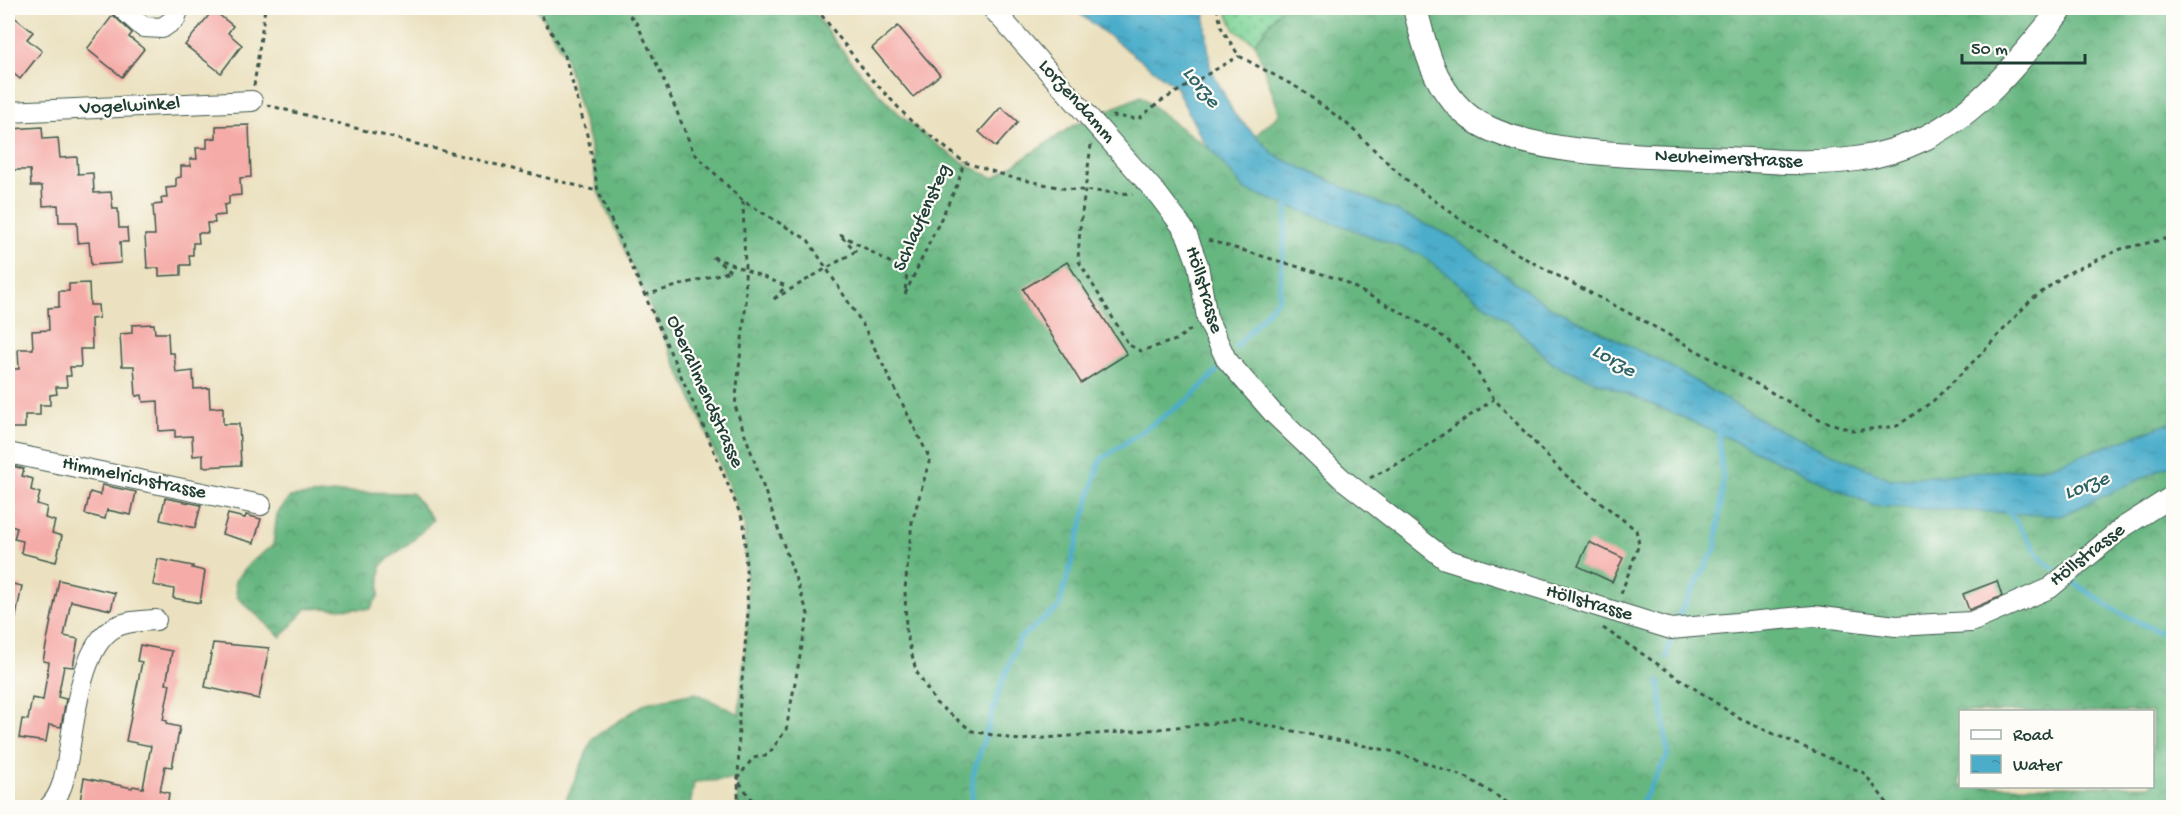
<svg xmlns="http://www.w3.org/2000/svg" width="2181" height="815" font-family="'Gochi Hand',sans-serif">
  <defs>
    <pattern id="grass-dots" width="8" height="8" patternUnits="userSpaceOnUse" patternTransform="scale(1.5)"><rect width="8" height="8" fill="#7ed498"/><path d="M2 2h.1M6 6h.1" fill="none" stroke="#67ad7d" stroke-width="1.8" stroke-linecap="round"/></pattern>
    <pattern id="forest-crowns" width="20" height="18" patternUnits="userSpaceOnUse" patternTransform="scale(1.5)"><rect width="20" height="18" fill="#66b680"/><path d="M2 6a3 3 0 1 1 6 0M12 15a3 3 0 1 1 6 0" fill="none" stroke="#53956a"/></pattern>
    <pattern id="water-ripples" width="26" height="14" patternUnits="userSpaceOnUse" patternTransform="scale(1.5)"><rect width="26" height="14" fill="#4badca"/><path d="M2 4q2-2 4 0t4 0M15 11q2-2 4 0t4 0" fill="none" stroke="#3e8ea5"/></pattern>
  </defs>
  <rect width="100%" height="100%" fill="#fdfcf7"/>
  <filter id="ink" filterUnits="userSpaceOnUse"><feTurbulence type="fractalNoise" baseFrequency=".0167" numOctaves="2"/><feDisplacementMap in="SourceGraphic" scale="12" xChannelSelector="R" yChannelSelector="G"/><feConvolveMatrix kernelMatrix="1 2 1 2 8 2 1 2 1" color-interpolation-filters="sRGB"/></filter>
  <filter id="wash" filterUnits="userSpaceOnUse"><feTurbulence type="fractalNoise" baseFrequency=".008" numOctaves="4" result="noise"/><feDisplacementMap in="SourceGraphic" scale="24" xChannelSelector="R" yChannelSelector="G"/><feGaussianBlur stdDeviation="1.35" result="paint"/><feColorMatrix in="noise" values="0 0 0 0 0 0 0 0 0 0 0 0 0 0 0 0 0 1.4 0 .05"/><feComposite in="paint" operator="in"/></filter>
  <g filter="url(#wash)">
    <rect width="100%" height="100%" fill="#ebe1c0"/>
    <polygon fill="url(#grass-dots)" stroke="#4e8866" stroke-width="1.5" points="1225,8 1281,8 1255,43 1235,30"/>
    <g fill="url(#forest-crowns)" stroke="#427a5a" stroke-width="1.5" fill-rule="evenodd">
      <path d="M537 8H811C859 77 915 143 994 178L1076 124 1141 96 1166 117 1226 161 1280 114 1255 43 1281 8H2173V807L738 808 737 779 694 782 690 807H563L593 738 646 703 695 693 739 714 748 613 744 523 703 424 598 191 589 142 565 56ZM1960 712H2152V786H1960Z"/>
      <polygon points="348,492 412,493 433,520 413,540 381,565 379,595 370,609 307,608 281,637 237,597 235,581 250,563 273,545 277,514 290,497"/>
    </g>
    <polygon fill="url(#water-ripples)" stroke="#35757f" stroke-width="1.5" points="1072,8 1204,8 1210,67 1234,114 1276,156 1451,236 1548,306 1664,363 1775,428 1891,479 2049,467 2173,422 2173,464 2061,516 1874,506 1680,416 1552,363 1519,331 1422,255 1245,190 1202,139 1175,86"/>
    <g fill="none" stroke-linecap="round" stroke-linejoin="round">
      <g stroke="#4badca" stroke-width="5">
        <polyline points="1236,347 1279,298 1288,200"/>
        <polyline points="2006,508 2044,562 2053,568"/>
        <polyline points="2076,584 2116,611 2170,637 2174,643"/>
        <polyline points="1679,615 1716,547 1723,483 1718,429"/>
        <polyline points="1667,657 1670,642"/>
        <polyline points="972,808 973,775 1000,688 1020,638 1059,607 1100,460 1189,399 1217,371"/>
        <polyline points="1639,808 1668,755 1659,682"/>
      </g>
    </g>
    <g id="blocks">
      <g fill="#f5aca8">
        <polygon points="213,10 233,26 228,33 242,45 221,73 185,45"/>
        <polygon points="8,12 33,32 27,39 42,51 20,79 8,69"/>
        <polygon points="113,15 132,33 129,37 144,49 122,77 87,49"/>
        <polygon points="898,26 940,75 913,97 872,48"/>
        <polygon points="1001,107 1018,122 996,147 979,132"/>
        <polygon points="249,125 251,177 240,178 241,195 229,196 229,204 224,205 225,215 214,216 215,223 207,223 208,233 198,233 199,243 193,243 193,255 189,255 190,265 181,265 181,275 159,276 159,268 147,268 145,235 155,235 153,205 162,204 161,198 167,198 166,188 176,187 176,178 181,177 181,166 191,166 190,159 197,159 196,148 207,148 207,139 216,138 216,126"/>
        <polygon points="42,127 43,139 58,138 60,158 77,157 78,174 93,173 94,193 111,192 113,209 118,209 119,228 127,228 128,242 120,242 121,263 91,265 89,242 78,243 77,222 59,222 58,205 43,206 42,186 31,186 30,170 13,170 13,162 8,162 8,141 11,141 11,129"/>
        <polygon points="1067,262 1127,354 1081,383 1023,289"/>
        <polygon points="89,283 90,305 98,305 99,318 91,319 92,349 80,349 81,367 70,367 71,376 66,376 67,387 56,387 57,394 50,395 50,405 40,405 40,415 25,415 25,428 8,428 8,369 19,369 18,349 33,349 32,331 49,330 48,308 59,307 59,291 69,291 69,284"/>
        <polygon points="154,324 155,333 168,333 169,353 174,353 176,373 193,371 194,389 209,388 210,408 223,407 223,424 239,424 241,465 203,467 203,455 193,456 192,436 175,437 175,430 159,431 158,401 143,402 142,395 136,396 134,366 122,366 120,334 132,333 132,325"/>
        <polygon points="8,465 24,469 22,476 33,479 31,490 40,493 37,504 47,507 45,518 55,521 52,533 62,536 56,562 21,553 23,541 14,539 17,528 8,525 11,512 8,512"/>
        <polygon points="102,485 136,492 131,515 107,510 105,519 85,514 90,492 100,495"/>
        <polygon points="165,498 201,505 195,528 160,520"/>
        <polygon points="228,514 245,518 246,515 261,519 254,543 222,534"/>
        <polygon points="1589,542 1623,558 1612,582 1578,566"/>
        <polygon points="158,559 193,566 192,568 205,571 200,603 173,598 174,589 153,585"/>
        <polygon points="59,580 115,593 111,610 71,601 64,636 78,639 73,667 64,666 58,697 66,699 61,727 49,725 46,742 19,738 22,719 28,720 32,698 43,700 49,662 43,661"/>
        <polygon points="1997,581 2002,596 1969,610 1963,594"/>
        <polygon points="8,583 22,586 14,626 8,625"/>
        <polygon points="213,643 269,648 259,699 205,687"/>
        <polygon points="140,645 172,651 166,684 170,684 163,720 167,721 166,724 180,727 172,767 165,766 160,791 169,793 167,807 79,807 84,778 132,788 133,786 143,788 151,746 126,741 142,662 137,661"/>
      </g>
    </g>
  </g>
  <g filter="url(#ink)">
    <use href="#blocks" fill-opacity="0" stroke="#3e5649" stroke-width="1.5"/>
    <g fill="none" stroke-linecap="round" stroke-linejoin="round">
      <defs>
        <g id="minor">
          <polyline points="122,8 143,27 162,28 175,19 179,8"/>
          <polyline points="992,8 1159,196 1183,228 1188,238 1198,265 1207,318 1226,359 1273,413 1341,478 1445,559 1671,629 1814,616 1896,626 1971,622 2050,588 2122,528 2174,495"/>
          <polyline points="8,112 252,101"/>
          <polyline points="8,453 261,505"/>
          <path d="M48 808C62 795 65 775 68 757 74 723 80 655 108 632 120 621 141 621 156 620"/>
        </g>
        <g id="tertiary">
          <path id="s1" d="M1415 8C1425 49 1435 91 1471 118 1526 158 1661 156 1729 159 1770 161 1814 165 1856 159 1879 156 1904 148 1925 138 1983 109 2022 57 2062 8"/>
        </g>
      </defs>
      <use href="#minor" stroke="#3e5649" stroke-width="22"/>
      <use href="#tertiary" stroke="#3e5649" stroke-width="26"/>
      <g stroke="#3e5649" stroke-width="3" stroke-dasharray="4.5 4.5" stroke-linecap="butt">
        <polyline points="537,8 565,56 589,142 598,191 703,425 744,523 748,613 739,714 738,808"/>
        <polyline points="624,8 637,24 660,71 694,153 743,201 808,240 862,323 930,459 912,522 905,589 906,631 916,671 936,703 972,731 1019,740 1159,729 1240,720 1395,752 1468,778 1516,808"/>
        <polyline points="816,8 869,76 910,120 964,162 1010,177 1067,189 1133,194"/>
        <polyline points="1217,8 1222,29 1239,56 1298,88 1345,122 1404,178 1467,224 1528,260 1642,320 1821,420 1854,431 1897,426 1933,401 1979,356 2031,300 2066,274 2121,249 2174,237"/>
        <polyline points="254,86 265,8"/>
        <polyline points="267,105 597,191"/>
        <polyline points="1112,116 1138,119 1161,101 1239,56"/>
        <polyline points="1091,145 1080,228 1078,260 1129,345 1141,351 1176,340 1194,327"/>
        <polyline points="743,201 746,302 735,406 808,614 786,730 768,755 753,758 737,779 758,808"/>
        <polyline points="840,234 907,272 905,292"/>
        <polyline points="842,237 856,251"/>
        <polyline points="1208,240 1339,279 1435,331 1466,354 1494,399 1563,473 1636,530 1639,544 1621,594"/>
        <polyline points="713,257 730,271"/>
        <polyline points="905,294 958,183 964,162"/>
        <polyline points="645,295 730,271"/>
        <polyline points="774,299 786,286"/>
        <polyline points="1370,478 1409,458 1494,399"/>
        <polyline points="1603,628 1742,720 1864,773 1891,808"/>
      </g>
      <use href="#minor" stroke="#fff" stroke-width="20"/>
      <use href="#tertiary" stroke="#fff" stroke-width="24"/>
      <g stroke="#3e5649" stroke-width="3" stroke-dasharray="4.5 4.5" stroke-linecap="butt">
        <polyline points="713,257 786,286"/>
        <polyline points="774,299 856,251"/>
      </g>
    </g>
  </g>
  <g text-anchor="middle" dominant-baseline="central" stroke-width="4.5" stroke-linejoin="round" paint-order="stroke">
    <g font-size="20" fill="#1f3d34" stroke="#fdfcf7">
      <text transform="translate(1076 102) rotate(48)">Lorzendamm</text>
      <text transform="translate(130 107) rotate(-3)">Vogelwinkel</text>
      <text stroke="none"><textPath href="#s1" startOffset="390">Neuheimerstrasse</textPath></text>
      <text transform="translate(923 218) rotate(-66)">Schlaufensteg</text>
      <text transform="translate(1203 290) rotate(73)">Höllstrasse</text>
      <text transform="translate(704 392) rotate(66)">Oberallmendstrasse</text>
      <text transform="translate(134 479) rotate(12)">Himmelrichstrasse</text>
      <text transform="translate(2088 556) rotate(-38)">Höllstrasse</text>
      <text transform="translate(1589 604) rotate(16)">Höllstrasse</text>
    </g>
    <g font-size="21" font-style="italic" fill="#2e6468" stroke="#fdfcf7">
      <text transform="translate(1200 88) rotate(51)">Lorze</text>
      <text transform="translate(1613 362) rotate(30)">Lorze</text>
      <text transform="translate(2087 487) rotate(-21)">Lorze</text>
    </g>
  </g>
  <rect width="2181" height="815" fill="none" stroke="#fdfcf7" stroke-width="30"/>
  <rect x="1959" y="710" width="195" height="78" fill="#fdfcf7" stroke="#a4b0a9" stroke-width="1.5"/>
  <rect x="1971" y="730" width="30" height="9" fill="#ffffff" stroke="#a4b0a9" stroke-width="1.5"/>
  <text x="2013" y="740" font-size="18" fill="#1f3d34">Road</text>
  <rect x="1971" y="755" width="30" height="18" fill="url(#water-ripples)" stroke="#a4b0a9" stroke-width="1.5"/>
  <text x="2013" y="770" font-size="18" fill="#1f3d34">Water</text>
  <path d="M1962 54v9h123v-9" fill="none" stroke="#1f3d34" stroke-width="3"/>
  <text x="1971" y="54" font-size="18" fill="#1f3d34" stroke="#fdfcf7" stroke-width="4.5" paint-order="stroke">50 m</text>
</svg>
